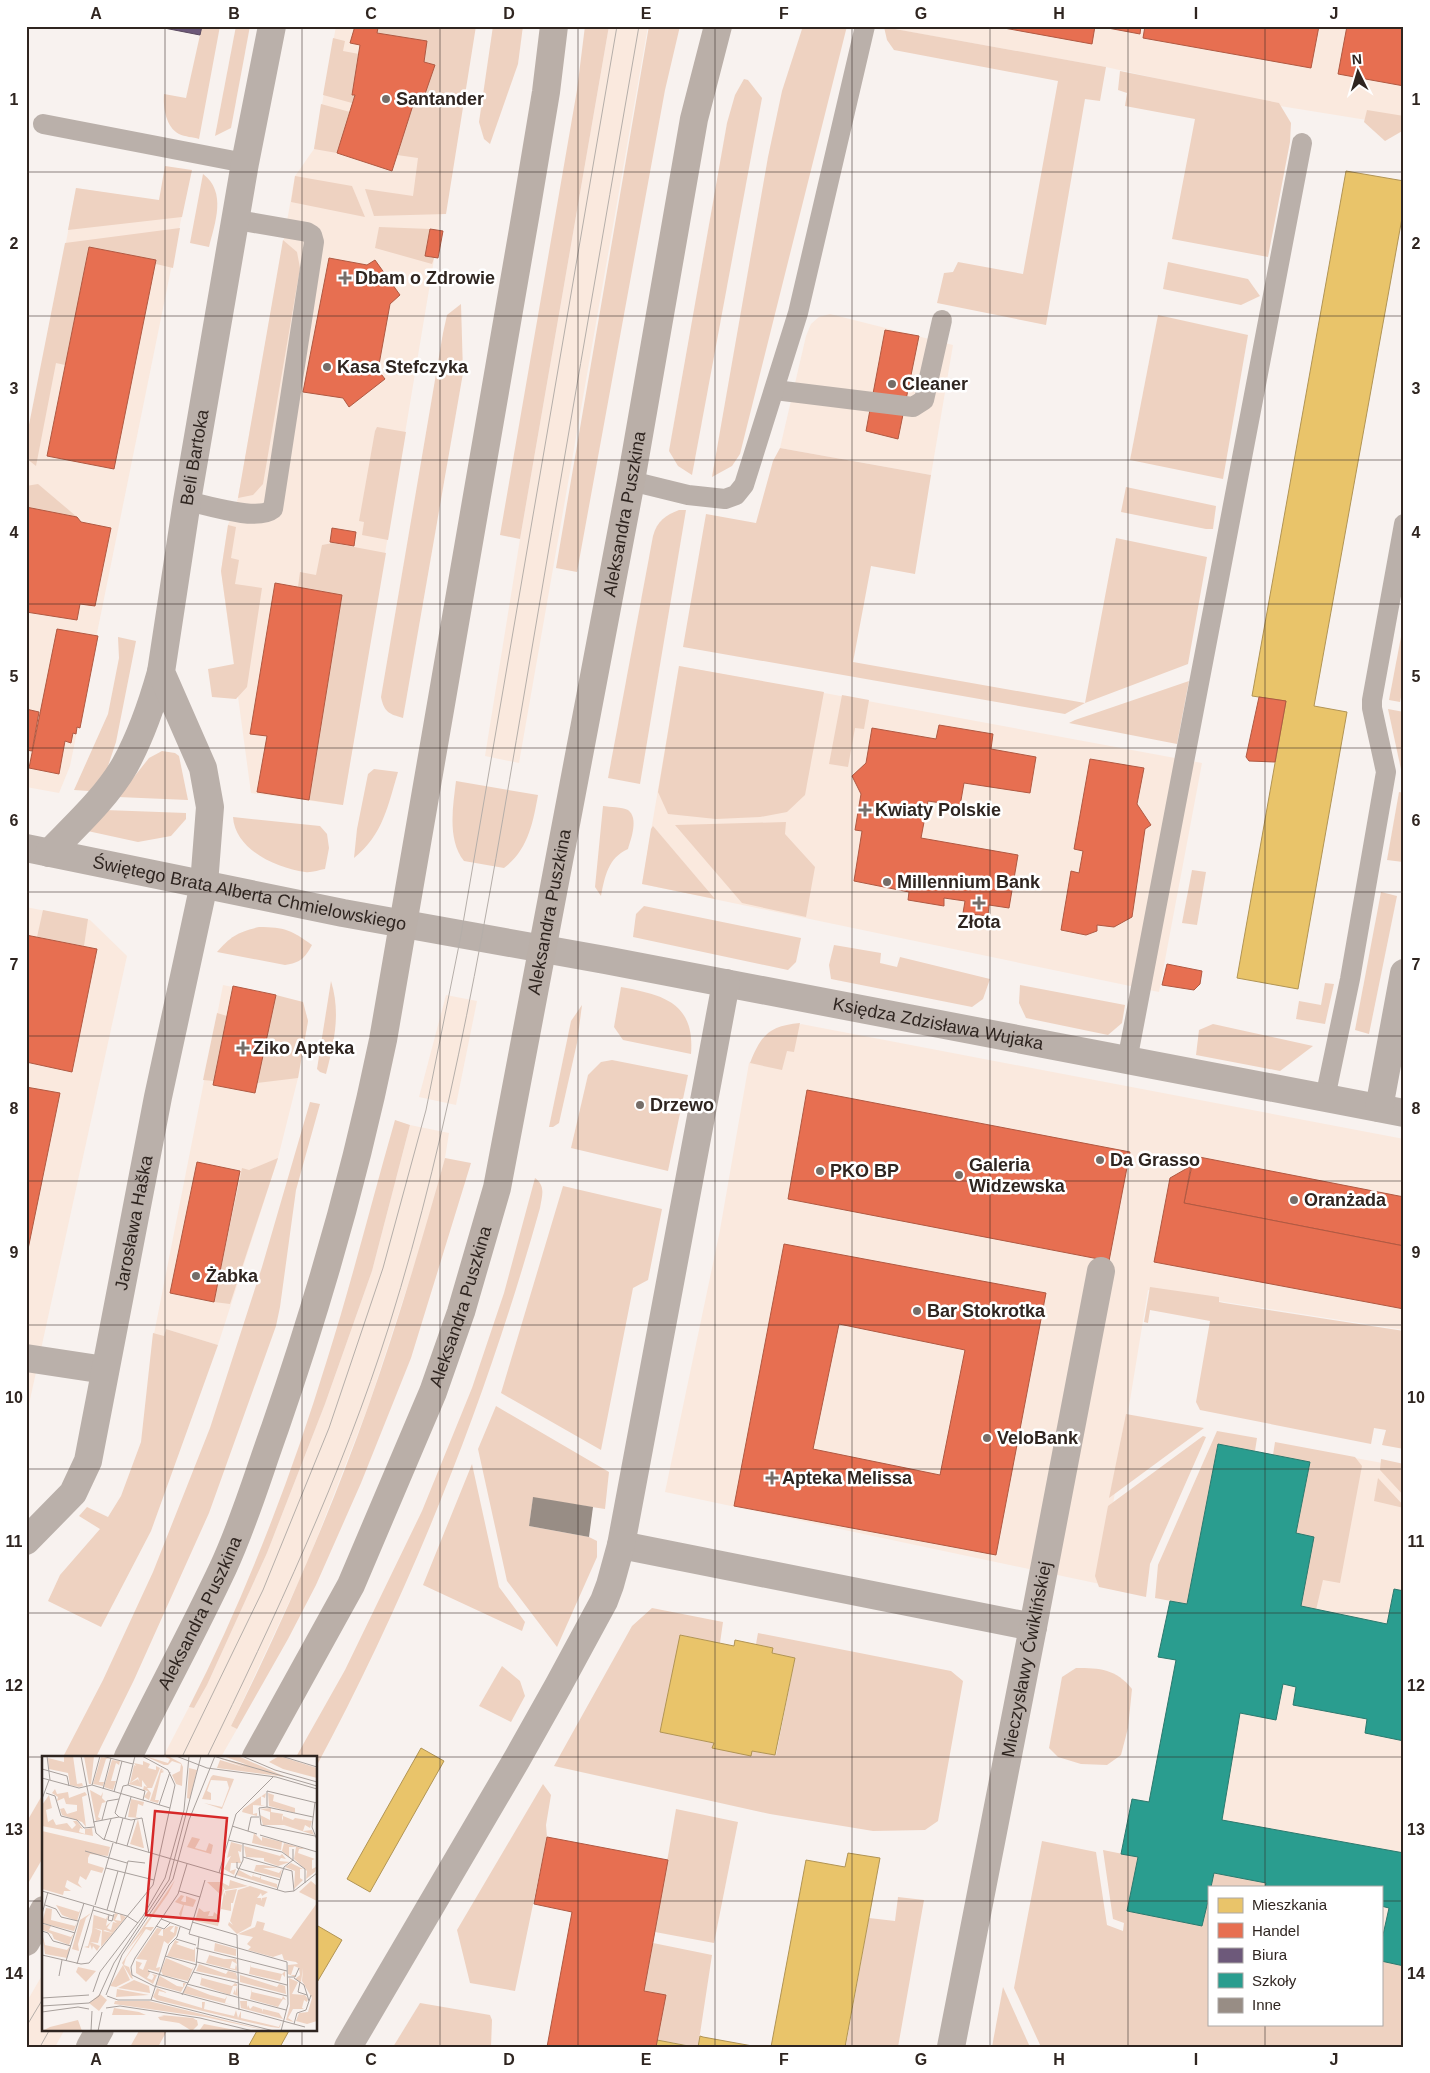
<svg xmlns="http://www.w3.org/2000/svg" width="1430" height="2073" font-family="Helvetica,sans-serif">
  <rect width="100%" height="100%" fill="#f8f2ef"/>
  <g fill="#fae9de" fill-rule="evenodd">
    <polygon points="336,26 473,26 343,805 251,793 221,571 228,525 238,498 295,176 314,149"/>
    <polygon points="609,26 648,26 519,763 485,756 520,539"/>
    <polygon points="877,26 1404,26 1404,126 1280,106 1106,67"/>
    <polygon points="76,188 184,205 70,766 59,793 26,787 26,461"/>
    <polygon points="830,314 953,345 931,475 780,448 806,336 811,324 819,317"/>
    <polygon points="679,666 1202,763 1159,992 642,884"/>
    <polygon points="26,907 90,920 127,956 26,1418"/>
    <polygon points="223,985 303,1002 308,1021 298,1078 278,1158 218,1345 166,1329 164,1337 154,1334"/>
    <polygon points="446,995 477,1001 456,1105 419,1097"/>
    <polygon points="801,1024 1404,1139 1404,1330 1148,1290 1100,1584 665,1492 720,1230 749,1063"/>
    <polygon points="410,1125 449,1133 445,1158 422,1242 368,1407 306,1566 231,1726 237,1729 221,1757 163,1757 189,1707 194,1708 207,1685 267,1553 325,1404 372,1271"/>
    <path d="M1218 1444 1273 1455 1312 1450 1404 1467V2047H1101L1137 1858 1121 1854 1132 1799 1149 1801 1176 1660 1158 1657 1170 1601 1187 1603ZM1209 1887H1381V2024H1209Z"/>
    <polygon points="44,1972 44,2029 65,2029 55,2047 26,2047 26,2003"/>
  </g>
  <g fill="#eed2c1">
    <path d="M202 26H220L199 139C193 137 185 137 179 134 166 127 163 108 164 94L186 98Z"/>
    <polygon points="236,26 250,26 231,128 215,136"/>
    <polygon points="372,26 476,26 446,214 374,216 365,189 413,196 418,158 397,155 413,105 416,105 418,93 425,94 435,65 424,62 427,41 377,33 378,28"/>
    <polygon points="493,26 523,26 518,64 490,144 484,139 479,122"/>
    <polygon points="585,26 609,26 520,539 500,535 577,90"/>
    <polygon points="649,26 680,26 665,90 577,572 556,568"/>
    <polygon points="803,26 847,26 740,454 732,466 712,477 768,157 782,91"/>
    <polygon points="884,27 1106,67 1100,101 1085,99 1046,325 937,303 944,273 953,272 958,262 1023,274 1058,81 894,50 887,40"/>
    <polygon points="333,38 345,41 343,51 359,54 352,94 355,95 352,103 323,95"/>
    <polygon points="1120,71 1279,103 1291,123 1290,142 1268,257 1172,239 1195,119 1125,106 1127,93 1118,90"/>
    <polygon points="744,79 748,80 762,98 692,475 678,466 669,451 727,123 735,95"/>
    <polygon points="321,104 350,112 337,153 314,149"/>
    <polygon points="1367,110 1404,116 1404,130 1385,141 1364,122"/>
    <polygon points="165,166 192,170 182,217 68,230 76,188 159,200"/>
    <path d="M203 174C227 192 215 223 209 247L190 243Z"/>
    <polygon points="295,176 352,186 365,217 291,202"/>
    <polygon points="379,227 430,229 425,256 434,258 432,264 375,248"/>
    <polygon points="180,228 173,268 156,264 156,260 89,247 65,365 56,363 36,466 26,458 26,440 65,243"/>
    <polygon points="283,240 297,252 300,268 263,484 253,495 238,498"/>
    <polygon points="1168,262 1248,279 1260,296 1241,305 1163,289"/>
    <path d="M461 304 463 373 403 718C389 714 384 712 381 697L443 333 447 315Z"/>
    <polygon points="1158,315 1248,335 1223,479 1130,460"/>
    <polygon points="377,427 406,432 388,540 362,535 364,522 359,521 375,431"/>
    <polygon points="780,448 931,475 915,574 871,566 853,662 1085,703 1116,538 1207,557 1188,664 1085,703 1065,714 683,647 706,514 756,523 773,461"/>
    <polygon points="38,484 77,517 26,507 26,486"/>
    <polygon points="1126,487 1216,506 1213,529 1206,529 1121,512"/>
    <path d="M679 510H686L640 784 608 778 653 536C657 521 666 515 679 510Z"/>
    <polygon points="228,525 236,527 231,558 239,560 235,584 262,588 247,687 236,699 212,697 208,669 234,664 221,571"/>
    <polygon points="333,543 386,553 343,805 309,800 342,595 298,587 300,572 316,575 322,545"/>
    <polygon points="1404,621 1404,683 1400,702 1389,700"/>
    <polygon points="118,637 136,641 116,742 106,772 89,791 74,790 108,714 119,658"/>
    <polygon points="679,666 824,692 805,795 787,812 760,817 716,819 668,814 658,792"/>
    <polygon points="1189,681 1177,744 1069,723 1075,720"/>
    <polygon points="842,695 869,700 864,729 855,728 848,767 829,764"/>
    <polygon points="1388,709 1404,712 1404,774 1402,774"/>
    <polygon points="162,751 175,753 179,756 188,800 118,797 149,758"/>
    <path d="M374 769 398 772C388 805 383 835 354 858L357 829 368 774Z"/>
    <path d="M456 781 538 795C533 823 528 850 504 868L464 861C447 840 453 806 456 781Z"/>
    <polygon points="1399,792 1404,793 1403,862 1387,860"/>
    <path d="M603 806C610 807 622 807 628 810 639 818 631 839 628 849 608 858 605 876 601 896L595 887Z"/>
    <polygon points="105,810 186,813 186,819 171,836 138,842 83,830"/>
    <path d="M233 817 320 826 327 834 329 848 325 869C319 870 311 873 305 872 277 868 235 850 233 817Z"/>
    <polygon points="786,822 785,834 815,867 806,917 742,903 675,825"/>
    <polygon points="653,826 715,899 642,884 651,829"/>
    <polygon points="1192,870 1206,872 1197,925 1182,923"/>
    <polygon points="1381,892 1397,896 1369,1034 1355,1030"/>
    <polygon points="644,906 801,938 796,962 788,970 633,937 636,914"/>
    <polygon points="43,910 88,919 84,946 37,937"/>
    <path d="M259 927C285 927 291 930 312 945 305 958 300 963 285 965L217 952C231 936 238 932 259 927Z"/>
    <polygon points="834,945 881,953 880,963 897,967 900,957 990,979 983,999 972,1007 831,979 829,965"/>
    <path d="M331 981C341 1014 334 1042 326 1074L320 1072 317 1069Z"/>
    <polygon points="1325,983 1334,984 1325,1024 1296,1019 1299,1001 1321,1005"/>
    <polygon points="1020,985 1125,1005 1122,1023 1108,1035 1026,1018 1019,1003"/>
    <path d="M621 987C664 995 695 1003 691 1054L623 1040 614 1027Z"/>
    <polygon points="276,995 303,1002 308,1021 298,1078 257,1083"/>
    <polygon points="582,1005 577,1043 559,1123 553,1127 549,1127 571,1021"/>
    <polygon points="217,1013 227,1016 214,1081 203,1080"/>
    <path d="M800 1023 794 1052 787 1051 782 1070 750 1063C761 1035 769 1026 800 1023Z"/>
    <polygon points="1213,1024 1313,1046 1280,1071 1196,1055 1199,1030"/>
    <polygon points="612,1060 688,1075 668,1171 571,1148 588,1075 601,1062"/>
    <polygon points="310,1102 320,1104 296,1190 280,1307 276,1326 209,1513 134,1680 96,1757 63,1757 103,1680 153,1572 210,1428 262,1267"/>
    <path d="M395 1120 410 1125 372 1271 325 1404 267 1553 207 1685 194 1708 189 1707C245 1597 291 1478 327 1360 352 1281 372 1200 395 1120Z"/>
    <polygon points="278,1158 230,1304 214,1302 242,1168 249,1170"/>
    <path d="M445 1158 471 1163 411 1358 361 1483 316 1585 288 1639 237 1729 231 1726C283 1622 329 1516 368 1407 397 1325 422 1241 445 1158Z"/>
    <path d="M535 1178C546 1186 542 1196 540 1208 486 1401 411 1590 316 1767V1757H296L345 1670 422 1511 472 1388 504 1293Z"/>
    <polygon points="563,1186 662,1209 648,1280 633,1288 601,1450 501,1393"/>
    <polygon points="1150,1287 1219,1297 1219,1302 1224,1303 1404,1331 1404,1449 1382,1445 1386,1430 1374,1428 1371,1444 1200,1410 1196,1402 1210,1321 1150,1310 1148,1323 1144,1322"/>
    <polygon points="166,1329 218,1345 151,1531 101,1627 48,1601 60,1575 100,1529 79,1516 87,1507 108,1517 121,1496 141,1442 153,1333 164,1336"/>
    <polygon points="496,1406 609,1472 605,1509 533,1498 529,1526 589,1537 597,1541 597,1557 557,1647 507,1581 478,1449"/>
    <polygon points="1126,1414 1204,1428 1109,1498"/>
    <polygon points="1217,1431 1257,1438 1255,1451 1218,1444 1187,1604 1155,1598 1158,1565"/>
    <polygon points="1203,1436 1206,1437 1150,1564 1146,1597 1099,1587 1095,1576 1108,1506"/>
    <polygon points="1275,1442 1355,1457 1362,1466 1340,1583 1323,1580 1316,1610 1301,1606 1296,1533 1310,1463 1273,1455"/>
    <polygon points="1381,1459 1404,1464 1404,1496 1380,1470"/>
    <polygon points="472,1464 499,1587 525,1622 522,1631 423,1585"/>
    <polygon points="1378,1478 1404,1506 1404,1508 1374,1501"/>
    <polygon points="652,1608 723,1622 720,1643 681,1635 660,1732 714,1743 713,1748 752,1751 776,1755 795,1658 772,1653 772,1648 756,1644 758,1633 951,1671 963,1681 938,1821 925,1830 873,1831 770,1814 554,1766 632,1626"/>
    <polygon points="502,1666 520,1681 525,1696 511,1722 479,1706"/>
    <path d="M1076 1668C1100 1668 1116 1669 1132 1689L1128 1728 1121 1755 1107 1765 1081 1764 1058 1757 1049 1748 1062 1677Z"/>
    <polygon points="543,1784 551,1795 546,1825 547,1837 515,1991 470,1983 457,1930"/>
    <polygon points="44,1792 44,1856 26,1887 26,1823"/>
    <polygon points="676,1809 738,1822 714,1943 655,1932"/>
    <polygon points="1042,1841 1096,1852 1107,1925 1123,1931 1124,1923 1113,1919 1103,1850 1138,1857 1127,1911 1202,1926 1209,1897 1209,2024 1381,2024 1381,1961 1404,1966 1404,2047 1041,2047 1014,1988"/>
    <polygon points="1214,1873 1266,1883 1265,1887 1211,1887"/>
    <polygon points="898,1897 924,1900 898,2047 846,2045 869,1918 895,1921"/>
    <polygon points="653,1943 712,1955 698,2047 657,2040 666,1995 644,1991"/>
    <polygon points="1003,1987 1030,2047 992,2047"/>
    <polygon points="420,2003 490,2015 492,2020 491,2047 393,2047"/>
    <polygon points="140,2029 168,2029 158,2047 130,2047"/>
  </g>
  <g fill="#e9c46a" stroke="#b19454">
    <polygon points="1346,171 1404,181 1404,207 1314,706 1347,712 1298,989 1237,978 1286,701 1252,696"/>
    <polygon points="680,1635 734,1646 735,1640 773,1648 772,1653 795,1658 775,1755 752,1751 751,1756 712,1748 714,1743 660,1732"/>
    <polygon points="421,1748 444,1761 370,1892 347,1879"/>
    <polygon points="848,1853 880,1858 845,2047 771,2047 806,1860 845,1867"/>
    <polygon points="318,1926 342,1940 316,1984 316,1929"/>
    <polygon points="258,2029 290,2029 280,2047 248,2047"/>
    <polygon points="700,2036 703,2037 758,2047 698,2047"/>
    <polygon points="657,2040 694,2047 656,2047"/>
  </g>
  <g fill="#e76f51" stroke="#b05942" fill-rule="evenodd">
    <polygon points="355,26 372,26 378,28 377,33 427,41 424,62 435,65 425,94 418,93 416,105 413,105 392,171 337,153 355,95 352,95 360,45 350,43"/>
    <polygon points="993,26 1095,26 1092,44"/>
    <polygon points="1097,26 1141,26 1140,34"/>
    <polygon points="1145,26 1319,26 1311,68 1143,38"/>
    <polygon points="1347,26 1404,26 1404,86 1338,74"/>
    <polygon points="430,229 443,231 438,258 425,256"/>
    <polygon points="89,247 156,260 114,469 47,456"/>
    <polygon points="329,258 367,265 375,260 400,295 390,304 378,370 385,379 349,407 343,398 303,392"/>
    <polygon points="885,330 919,336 898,439 866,431"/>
    <polygon points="26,507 77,517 81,522 111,528 95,606 80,604 77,620 26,612"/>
    <polygon points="332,528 356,532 354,546 330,542"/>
    <polygon points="275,583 342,595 309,800 257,792 267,736 250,734"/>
    <polygon points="57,629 98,636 80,728 77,727 76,734 73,733 71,743 65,741 59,774 29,768"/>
    <polygon points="1259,697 1286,701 1275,762 1249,761 1246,757"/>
    <polygon points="26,709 39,712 32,751 26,750"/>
    <polygon points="939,725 993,734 991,749 1036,757 1030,793 964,783 960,806 928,801 921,838 1018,855 1009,908 989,905 988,916 963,913 965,901 944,898 944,906 908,900 909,892 854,881 862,831 855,830 861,794 852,776 866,763 872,728 936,739"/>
    <polygon points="1090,759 1144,768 1137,804 1151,825 1145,829 1132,917 1114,927 1097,925 1097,931 1086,935 1061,930 1071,871 1079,873 1083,851 1074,849"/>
    <polygon points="26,935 97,949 72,1072 26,1062"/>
    <polygon points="1167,964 1202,971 1200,984 1194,990 1162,985"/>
    <polygon points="233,986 276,995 255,1093 213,1085"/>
    <polygon points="26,1087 60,1093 26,1259"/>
    <polygon points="807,1090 1130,1152 1109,1261 788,1199"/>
    <polygon points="1194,1156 1404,1197 1404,1246 1184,1203"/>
    <polygon points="197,1162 240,1171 214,1302 170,1293"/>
    <polygon points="1191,1166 1184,1203 1404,1246 1404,1309 1154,1262 1170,1178"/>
    <path d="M784 1244 1046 1293 996 1555 734 1506ZM839 1324 965 1350 940 1475 813 1449Z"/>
    <polygon points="547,1837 668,1860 644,1991 666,1995 656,2047 547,2047 572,1912 534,1904"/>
  </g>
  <polygon fill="#6d597a" stroke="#5a495f" points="154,26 202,26 200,35"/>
  <polygon fill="#2a9d8f" stroke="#2c796e" points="1218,1444 1310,1462 1296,1533 1314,1537 1301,1606 1387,1624 1394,1589 1404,1591 1404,1741 1365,1733 1367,1719 1293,1705 1296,1687 1283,1684 1276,1720 1240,1713 1222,1820 1404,1853 1404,1966 1381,1961 1381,1944 1389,1908 1381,1906 1381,1887 1265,1887 1266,1883 1214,1873 1211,1887 1209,1887 1209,1897 1202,1926 1127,1911 1138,1857 1121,1854 1132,1799 1149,1802 1176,1660 1158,1657 1170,1601 1187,1604"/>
  <polygon fill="#988d85" points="533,1497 593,1507 589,1537 529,1526"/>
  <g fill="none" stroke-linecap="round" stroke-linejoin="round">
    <g stroke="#bab0aa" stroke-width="20">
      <polyline points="43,124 245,163"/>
      <polyline points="775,390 913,407 924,400 942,320"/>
      <polyline points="631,481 688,495 725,499 736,495 744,485 798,313 865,26"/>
      <path d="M187 501C207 505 257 522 273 509L314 242 312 235 307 232 237 220"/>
      <polyline points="1127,1061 1302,143"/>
      <polyline points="1325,1098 1350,979 1386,772 1372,708 1372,700 1404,524"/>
    </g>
    <g stroke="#bab0aa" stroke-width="28">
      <path id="s1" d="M26 848 343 913 605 960 1404 1113"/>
      <path d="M49 853C75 826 106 798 125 765 141 736 152 704 161 672"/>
      <polyline points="1379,1108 1404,973"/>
      <polyline points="26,1358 105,1370"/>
      <path id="s2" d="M26 1541 73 1493 88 1461 158 1097 204 884 210 807 203 768 161 672 187 501 245 163 272 26"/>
      <polyline points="621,1545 1033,1627"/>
      <polyline points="348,2047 517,1759 558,1686 604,1601 610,1585 621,1545 726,983"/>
      <path id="s3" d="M951 2047 1033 1627 1101 1271"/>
    </g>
    <g stroke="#baafa8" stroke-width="28">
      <path id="s4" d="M128 1757C159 1694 193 1632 223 1568 244 1523 258 1475 275 1428 319 1301 356 1172 383 1040L526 212 546 92 554 26"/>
      <path id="s5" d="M256 1757 351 1585 433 1392 461 1312 497 1188 631 481 694 119 718 26"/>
      <polyline points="26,1942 44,1910"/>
      <polyline points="90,2047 100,2029"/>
    </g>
    <g stroke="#b5aea9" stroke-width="1">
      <polyline points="182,1757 263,1590 329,1428 383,1268 426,1110 461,935 617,26"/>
      <path d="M207 1757C275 1617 342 1475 389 1326 453 1122 487 911 523 701 561 476 600 251 639 26"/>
      <polyline points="26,2027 44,1997"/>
      <polyline points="40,2047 50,2029"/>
    </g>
  </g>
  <path fill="none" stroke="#2f2520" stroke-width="1" stroke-opacity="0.55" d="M165 26V1757M302 26V1757M440 26V2047M578 26V2047M715 26V2047M852 26V2047M990 26V2047M1128 26V2047M1265 26V1887M26 172H1404M26 316H1404M26 460H1404M26 604H1404M26 748H1404M26 892H1404M26 1036H1404M26 1181H1404M26 1325H1404M26 1469H1404M26 1613H1404M26 1757H44M316 1757H1404M26 1901H44M316 1901H1209M1381 1901H1404M1265 2024V2047M165 2029V2047M302 2029V2047"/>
  <g fill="#756d68" stroke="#fff" stroke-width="2">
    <circle cx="386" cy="99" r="5"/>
    <path d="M342.5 270.5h5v5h5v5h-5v5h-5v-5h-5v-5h5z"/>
    <circle cx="327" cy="367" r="5"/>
    <circle cx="892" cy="384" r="5"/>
    <path d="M862.5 802.5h5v5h5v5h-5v5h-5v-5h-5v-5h5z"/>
    <circle cx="887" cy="882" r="5"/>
    <path d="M976.5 895.5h5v5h5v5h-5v5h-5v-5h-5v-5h5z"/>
    <path d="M240.5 1040.5h5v5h5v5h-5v5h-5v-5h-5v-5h5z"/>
    <circle cx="640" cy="1105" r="5"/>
    <circle cx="1100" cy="1160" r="5"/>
    <circle cx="820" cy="1171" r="5"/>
    <circle cx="959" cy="1175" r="5"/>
    <circle cx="1294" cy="1200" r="5"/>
    <circle cx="196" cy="1276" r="5"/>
    <circle cx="917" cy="1311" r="5"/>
    <circle cx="987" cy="1438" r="5"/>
    <path d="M769.5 1470.5h5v5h5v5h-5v5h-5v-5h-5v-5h5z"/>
  </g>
  <g text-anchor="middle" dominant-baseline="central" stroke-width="5" stroke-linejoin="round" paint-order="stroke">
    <g font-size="18" font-weight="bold" fill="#2f2520" stroke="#fff" text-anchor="start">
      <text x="396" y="99">Santander</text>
      <text x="355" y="278">Dbam o Zdrowie</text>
      <text x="337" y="367">Kasa Stefczyka</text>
      <text x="902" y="384">Cleaner</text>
      <text x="875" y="810">Kwiaty Polskie</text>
      <text x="897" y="882">Millennium Bank</text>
      <text x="979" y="922" text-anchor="middle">Złota</text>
      <text x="253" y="1048">Ziko Apteka</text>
      <text x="650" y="1105">Drzewo</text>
      <text x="1110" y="1160">Da Grasso</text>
      <text x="969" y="1165">Galeria<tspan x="969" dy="21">Widzewska</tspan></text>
      <text x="830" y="1171">PKO BP</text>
      <text x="1304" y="1200">Oranżada</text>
      <text x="206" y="1276">Żabka</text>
      <text x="927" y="1311">Bar Stokrotka</text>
      <text x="997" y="1438">VeloBank</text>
      <text x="782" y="1478">Apteka Melissa</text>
    </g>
    <g font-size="18" fill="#2f2520" stroke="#fff">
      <text stroke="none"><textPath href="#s2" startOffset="1130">Beli Bartoka</textPath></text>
      <text stroke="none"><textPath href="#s5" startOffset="1306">Aleksandra Puszkina</textPath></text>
      <text stroke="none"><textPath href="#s1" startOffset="228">Świętego Brata Alberta Chmielowskiego</textPath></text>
      <text stroke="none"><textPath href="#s5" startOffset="901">Aleksandra Puszkina</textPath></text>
      <text stroke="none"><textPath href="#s1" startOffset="929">Księdza Zdzisława Wujaka</textPath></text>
      <text stroke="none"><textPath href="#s2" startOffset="345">Jarosława Haška</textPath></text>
      <text stroke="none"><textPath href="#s5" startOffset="496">Aleksandra Puszkina</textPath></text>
      <text stroke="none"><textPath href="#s4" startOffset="161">Aleksandra Puszkina</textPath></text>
      <text stroke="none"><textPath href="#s3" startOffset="395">Mieczysławy Ćwiklińskiej</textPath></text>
    </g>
  </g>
  <g transform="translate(42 1756)">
    <rect width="275" height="275" fill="#f8f2ef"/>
    <path d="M31 0 35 28 40 27 41 30 37 31 28 29 26 17 7 13 6 2 22 6V1ZM42 0H52L49 28H47ZM103 0 126 7 128 3 121 0H126L139 7 141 11 140 30 134 28 130 19 138 15 139 8 130 5 126 9H122ZM181 0H196L244 21 175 12 178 4 205 12 177 2 206 9ZM237 0 275 12V22L241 13 227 6ZM59 1 68 2 64 3 57 26H62L61 30 51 28ZM70 4 78 5 77 9 74 7 69 25H74L71 34 62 31ZM101 5 108 8 106 12 114 14V10L118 12 110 32H105L109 37 107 44 102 41 106 35 101 34 102 30 105 31 100 24V31L86 28 96 23 98 27 96 21 88 27 92 9 94 10 92 7 101 9ZM119 12 122 15 119 14 122 16 119 17 113 44H117L116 47 108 45ZM147 12 155 14 148 43 145 42ZM171 19 192 23 180 53 162 47 180 51 187 32 185 25 169 24 165 35 169 37V44L160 43 169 21ZM13 33 15 38 26 36 27 42 43 36 45 39 40 41 44 71 40 66 20 59 18 53 22 52 25 58 35 55V49L24 48 22 42 15 45 16 41 10 37ZM48 34 59 40 61 36 60 42 64 46 60 47 56 61 59 63 54 65ZM224 37 223 42 219 40V49L223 50 211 49V58L215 57V60L200 56 201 53ZM226 37 232 39 231 45 253 52V57L227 50ZM7 39 10 52 4 54 6 66 11 63 14 69 25 67 30 73 34 69 31 65H35L41 73 38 72 37 76 43 78V73L50 72 51 80 0 70V49ZM89 43 102 46 101 50 96 48 94 61 97 62 86 61ZM229 52V56L241 58 240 62 241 65V60L251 64 253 62 270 65 268 72 263 69 261 75 270 74 272 79 242 69H221L218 59 228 64V56L218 53ZM96 63 102 92H101L88 88ZM0 75 68 91 66 100 48 98 46 102V107L62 112 60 117 49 114 44 124 38 120 36 127 40 132 25 124 23 131 29 135H22L21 139 0 133ZM212 77 220 85V81L240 86 239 94 222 90 221 87 222 90 210 87ZM150 81 158 83 153 92 164 95 167 87 171 89 169 98 145 91ZM189 86 200 89 199 96 196 95 199 107H189L188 115 194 113 192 119 182 113 189 100 185 102ZM242 87 263 93H257L256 97 273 103 270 104V113L274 111 273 116 264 123 265 115 252 103 254 91H247V100L250 104 240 95ZM202 90 238 100 240 98 244 103 239 102 237 105 248 106 236 110 222 105V102L204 101ZM249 107 261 113H258V122L261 124 252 133 253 115 243 111ZM214 109H222L236 112H221L237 117 240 113 238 122 212 115ZM197 114 210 121 212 116 211 120 218 122 219 119V123L235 128V132L194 119ZM133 124 126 138 103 171H112L109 175 104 173 84 202 82 209 87 211 91 223 89 222 80 207 101 175 83 197ZM188 124 206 130 183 134 179 128 182 134 180 140 165 126H179L187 130ZM269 125 275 130V145L257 136ZM208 130 226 136 220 140 219 137 215 142H219L220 145V142L225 141 222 151 214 148 209 170 195 178 186 169 187 166 191 169 188 165 196 134ZM195 133 191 147H189V155L179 153 182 136 184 140 183 135ZM139 139 142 140 139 145 142 146H144V140L154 144 151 151 142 149 139 161 137 158 141 149 133 146ZM275 147V265L265 268 254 265 257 257 266 256 270 242 260 225 261 212 259 226 253 223 258 219 257 212 252 210 249 219H254L253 221 246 218V209L256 208 254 206 242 204 240 198 231 201 206 194 209 191 205 188 211 181 196 178 213 171 215 165 223 167 221 174 249 183ZM14 149 37 156 39 152 35 165 20 159ZM4 152 10 153 9 164 33 170 35 166 32 175 0 167ZM157 152 162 156 168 155 166 160H171L172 156 178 161 176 170 153 165ZM52 156V159L64 163 66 159 64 170 69 166 65 172 69 174 71 166 75 167 71 164 73 157 76 158 73 164 79 165 78 158 84 161 71 177 63 174 61 175 71 177 59 191 60 174 52 172 59 175 56 187 48 186 58 190 55 195 51 190 50 194 48 188 47 192 42 191 46 190 50 176ZM49 157 44 162 36 188 37 195 30 193 38 164ZM0 168 9 170 7 174 29 181 32 177 27 189 12 183 10 178 1 174ZM128 170H132L128 175 132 177 133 170 136 171 134 179 126 188 122 185 114 212 118 211 117 216 106 213 108 217 105 222 110 224 112 220 110 218 115 219 111 228 94 217V205L100 207 97 212 101 214 105 204 94 203 115 172 120 173 116 179 121 180V174ZM0 177 3 189 25 194 28 190 25 202 3 198ZM133 184 137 186 134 188 152 194 153 191V206L125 200ZM173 187 194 193V200L172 195ZM168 197 167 199 182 203H194L195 208 190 205 188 212 193 213 194 208 196 215 164 207ZM124 202 150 213 152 210 146 225 121 219 119 215ZM157 208 184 218 186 215 194 217 196 224 154 215ZM209 208V211L240 218 243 215V221L240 218 238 225 207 218ZM81 209 88 224 74 231 68 230ZM36 211 54 215 44 226 34 216ZM198 219 235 231 237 228 243 230 244 238 198 226ZM118 220 135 230 141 231V227H144L139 236 114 229ZM160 220V222L190 230 193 227 195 228 196 240 191 238 193 233V238L195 230H191L188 239 158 229ZM247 222 256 226 250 238 263 239 266 243 265 246 262 244 260 252 262 253H251L246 262 252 266 244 264 248 250ZM92 224 107 230 108 237 76 232ZM145 230 168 239 183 243 185 240 183 247 194 250 141 237ZM115 232 126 237 117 235 116 239 160 252V246H163L162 253 192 260 194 254 196 262 199 255V262L237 271 239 266 238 271 237 272 229 271 202 265 115 244 111 241ZM75 233 107 239 74 241ZM210 233V236L240 243 241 240 244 244 241 243 236 251 208 243ZM58 238 65 244 57 255 47 247ZM73 245H107L227 275 163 261 72 248ZM198 245H205V252L206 249 208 253 211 250 220 253V256L221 253 237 257 241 263 199 252ZM72 252 97 256 104 259H70ZM119 259 151 262 154 264 148 263 155 264 156 269 150 275 137 267 118 264 116 261 122 260ZM36 264 40 275H0L8 271ZM162 268 193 274 195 275H157Z" fill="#eed2c1"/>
    <path fill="none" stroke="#a8a09c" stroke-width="1" d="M5 0 8 24M39 0 54 77 61 83 243 136 252 135 275 117M60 0 91 8M134 0 165 12 234 21 275 33M171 0 275 30M200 0 233 14 275 26M239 0 275 11M0 13 25 20 27 30M0 22 37 32 50 29 128 52M50 29 58 0M86 29 103 35 101 44M61 33 69 2M225 35V51L217 52 219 69 273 80M225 35 275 47M72 36 80 5M4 37 13 40 19 60 35 64 42 72 52 71M0 43 7 24M273 46 270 71 275 84M117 49 128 16M225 51 271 61M77 61 73 57 81 30 86 29 93 0M83 62 89 41M60 64 65 45 77 43M51 66 77 61 89 64 100 62 107 97M190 70 215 78M206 75 209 61H217M218 79 275 96M62 84 69 63M186 84 240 96 263 113V127M74 88 81 62M85 90 93 63M43 95 85 107M201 101 250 115 252 135M195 106V112L238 124M145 108 136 138 93 202 89 211 90 219 112 230 263 271M64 112 112 124M83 117 86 105 103 107M177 117 194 58 231 21M193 121 201 104V88M163 124 147 178 245 206 246 248 239 275M235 134 242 111 251 104V93M0 135 85 160 96 167M137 135 158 141M3 149 14 153 19 161 36 165M53 149 71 87M51 154 71 160M65 154 76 115M72 156 83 117M0 158 6 136M67 159 66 164 70 165 72 158M119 163 148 174M150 166 195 179 197 254M0 167 33 177M114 170 122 173 128 167M0 175 6 177 11 185 29 190M134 183 154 189M154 192 245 215M0 199 39 208 47 207 111 129 133 29 126 14 100 0M123 200 155 209M24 205 42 147M155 206 245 229M35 208 52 150M106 215 146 227M151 216 197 227M17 220 20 204M246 221H253L257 212M252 222 262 229 267 245M258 226 256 236 265 239M145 228 244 254M197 228 245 240M51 236 58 216 101 160 123 122 142 54 147 0M64 239 80 199 131 123 147 64 173 0M140 239 154 210 157 181M65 240 76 244H109L232 275M0 242 47 239M109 244 127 189 135 181 138 171M0 250 47 247 57 240 72 207 127 124 159 0M64 252 78 250 158 262 211 275M0 256 36 251 47 253M252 268 255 257 264 254 269 239M49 275 50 255M56 275 60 256"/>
    <path fill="#d62828" fill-opacity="0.15" stroke="#d62828" stroke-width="2.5" d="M113 55 185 62 176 165 104 159Z"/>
    <rect width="275" height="275" fill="none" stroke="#2f2520" stroke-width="2.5"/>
  </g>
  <rect width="1430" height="2073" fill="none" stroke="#ffffff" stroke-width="55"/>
  <rect x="1208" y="1886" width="175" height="140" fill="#ffffff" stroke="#aca8a6"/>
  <rect x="1218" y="1898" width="25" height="15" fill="#e9c46a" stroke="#aca8a6"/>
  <text x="1252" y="1910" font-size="15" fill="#2f2520">Mieszkania</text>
  <rect x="1218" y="1923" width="25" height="15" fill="#e76f51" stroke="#aca8a6"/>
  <text x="1252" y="1936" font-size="15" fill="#2f2520">Handel</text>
  <rect x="1218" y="1948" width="25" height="15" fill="#6d597a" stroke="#aca8a6"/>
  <text x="1252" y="1960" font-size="15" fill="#2f2520">Biura</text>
  <rect x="1218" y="1973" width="25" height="15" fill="#2a9d8f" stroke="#aca8a6"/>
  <text x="1252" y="1986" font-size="15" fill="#2f2520">Szkoły</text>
  <rect x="1218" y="1998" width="25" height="15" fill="#988d85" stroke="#aca8a6"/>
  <text x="1252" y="2010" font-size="15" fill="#2f2520">Inne</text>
  <g transform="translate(1358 72) rotate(355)" stroke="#ffffff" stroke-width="4" paint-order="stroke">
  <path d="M0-4L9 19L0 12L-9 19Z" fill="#2f2520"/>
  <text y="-8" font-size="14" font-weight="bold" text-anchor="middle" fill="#2f2520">N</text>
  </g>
  <rect x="28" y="28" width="1374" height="2018" fill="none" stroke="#2f2520" stroke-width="2"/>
  <g font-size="16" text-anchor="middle" font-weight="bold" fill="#2f2520">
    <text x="96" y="19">A</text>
    <text x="234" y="19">B</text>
    <text x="371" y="19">C</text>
    <text x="509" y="19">D</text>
    <text x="646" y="19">E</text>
    <text x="784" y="19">F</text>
    <text x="921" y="19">G</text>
    <text x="1059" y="19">H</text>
    <text x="1196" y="19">I</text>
    <text x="1334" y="19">J</text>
    <text x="14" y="105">1</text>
    <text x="1416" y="105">1</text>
    <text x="14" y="249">2</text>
    <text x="1416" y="249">2</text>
    <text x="14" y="394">3</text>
    <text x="1416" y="394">3</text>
    <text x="14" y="538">4</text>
    <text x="1416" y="538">4</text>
    <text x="14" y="682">5</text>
    <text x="1416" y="682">5</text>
    <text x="14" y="826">6</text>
    <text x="1416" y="826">6</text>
    <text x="14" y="970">7</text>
    <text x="1416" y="970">7</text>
    <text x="14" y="1114">8</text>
    <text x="1416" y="1114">8</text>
    <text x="14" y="1258">9</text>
    <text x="1416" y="1258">9</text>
    <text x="14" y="1403">10</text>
    <text x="1416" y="1403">10</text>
    <text x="14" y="1547">11</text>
    <text x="1416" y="1547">11</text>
    <text x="14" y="1691">12</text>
    <text x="1416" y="1691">12</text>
    <text x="14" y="1835">13</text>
    <text x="1416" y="1835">13</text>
    <text x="14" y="1979">14</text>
    <text x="1416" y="1979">14</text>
    <text x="96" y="2065">A</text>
    <text x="234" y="2065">B</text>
    <text x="371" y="2065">C</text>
    <text x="509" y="2065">D</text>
    <text x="646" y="2065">E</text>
    <text x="784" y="2065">F</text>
    <text x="921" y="2065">G</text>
    <text x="1059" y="2065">H</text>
    <text x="1196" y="2065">I</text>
    <text x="1334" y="2065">J</text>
  </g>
</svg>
